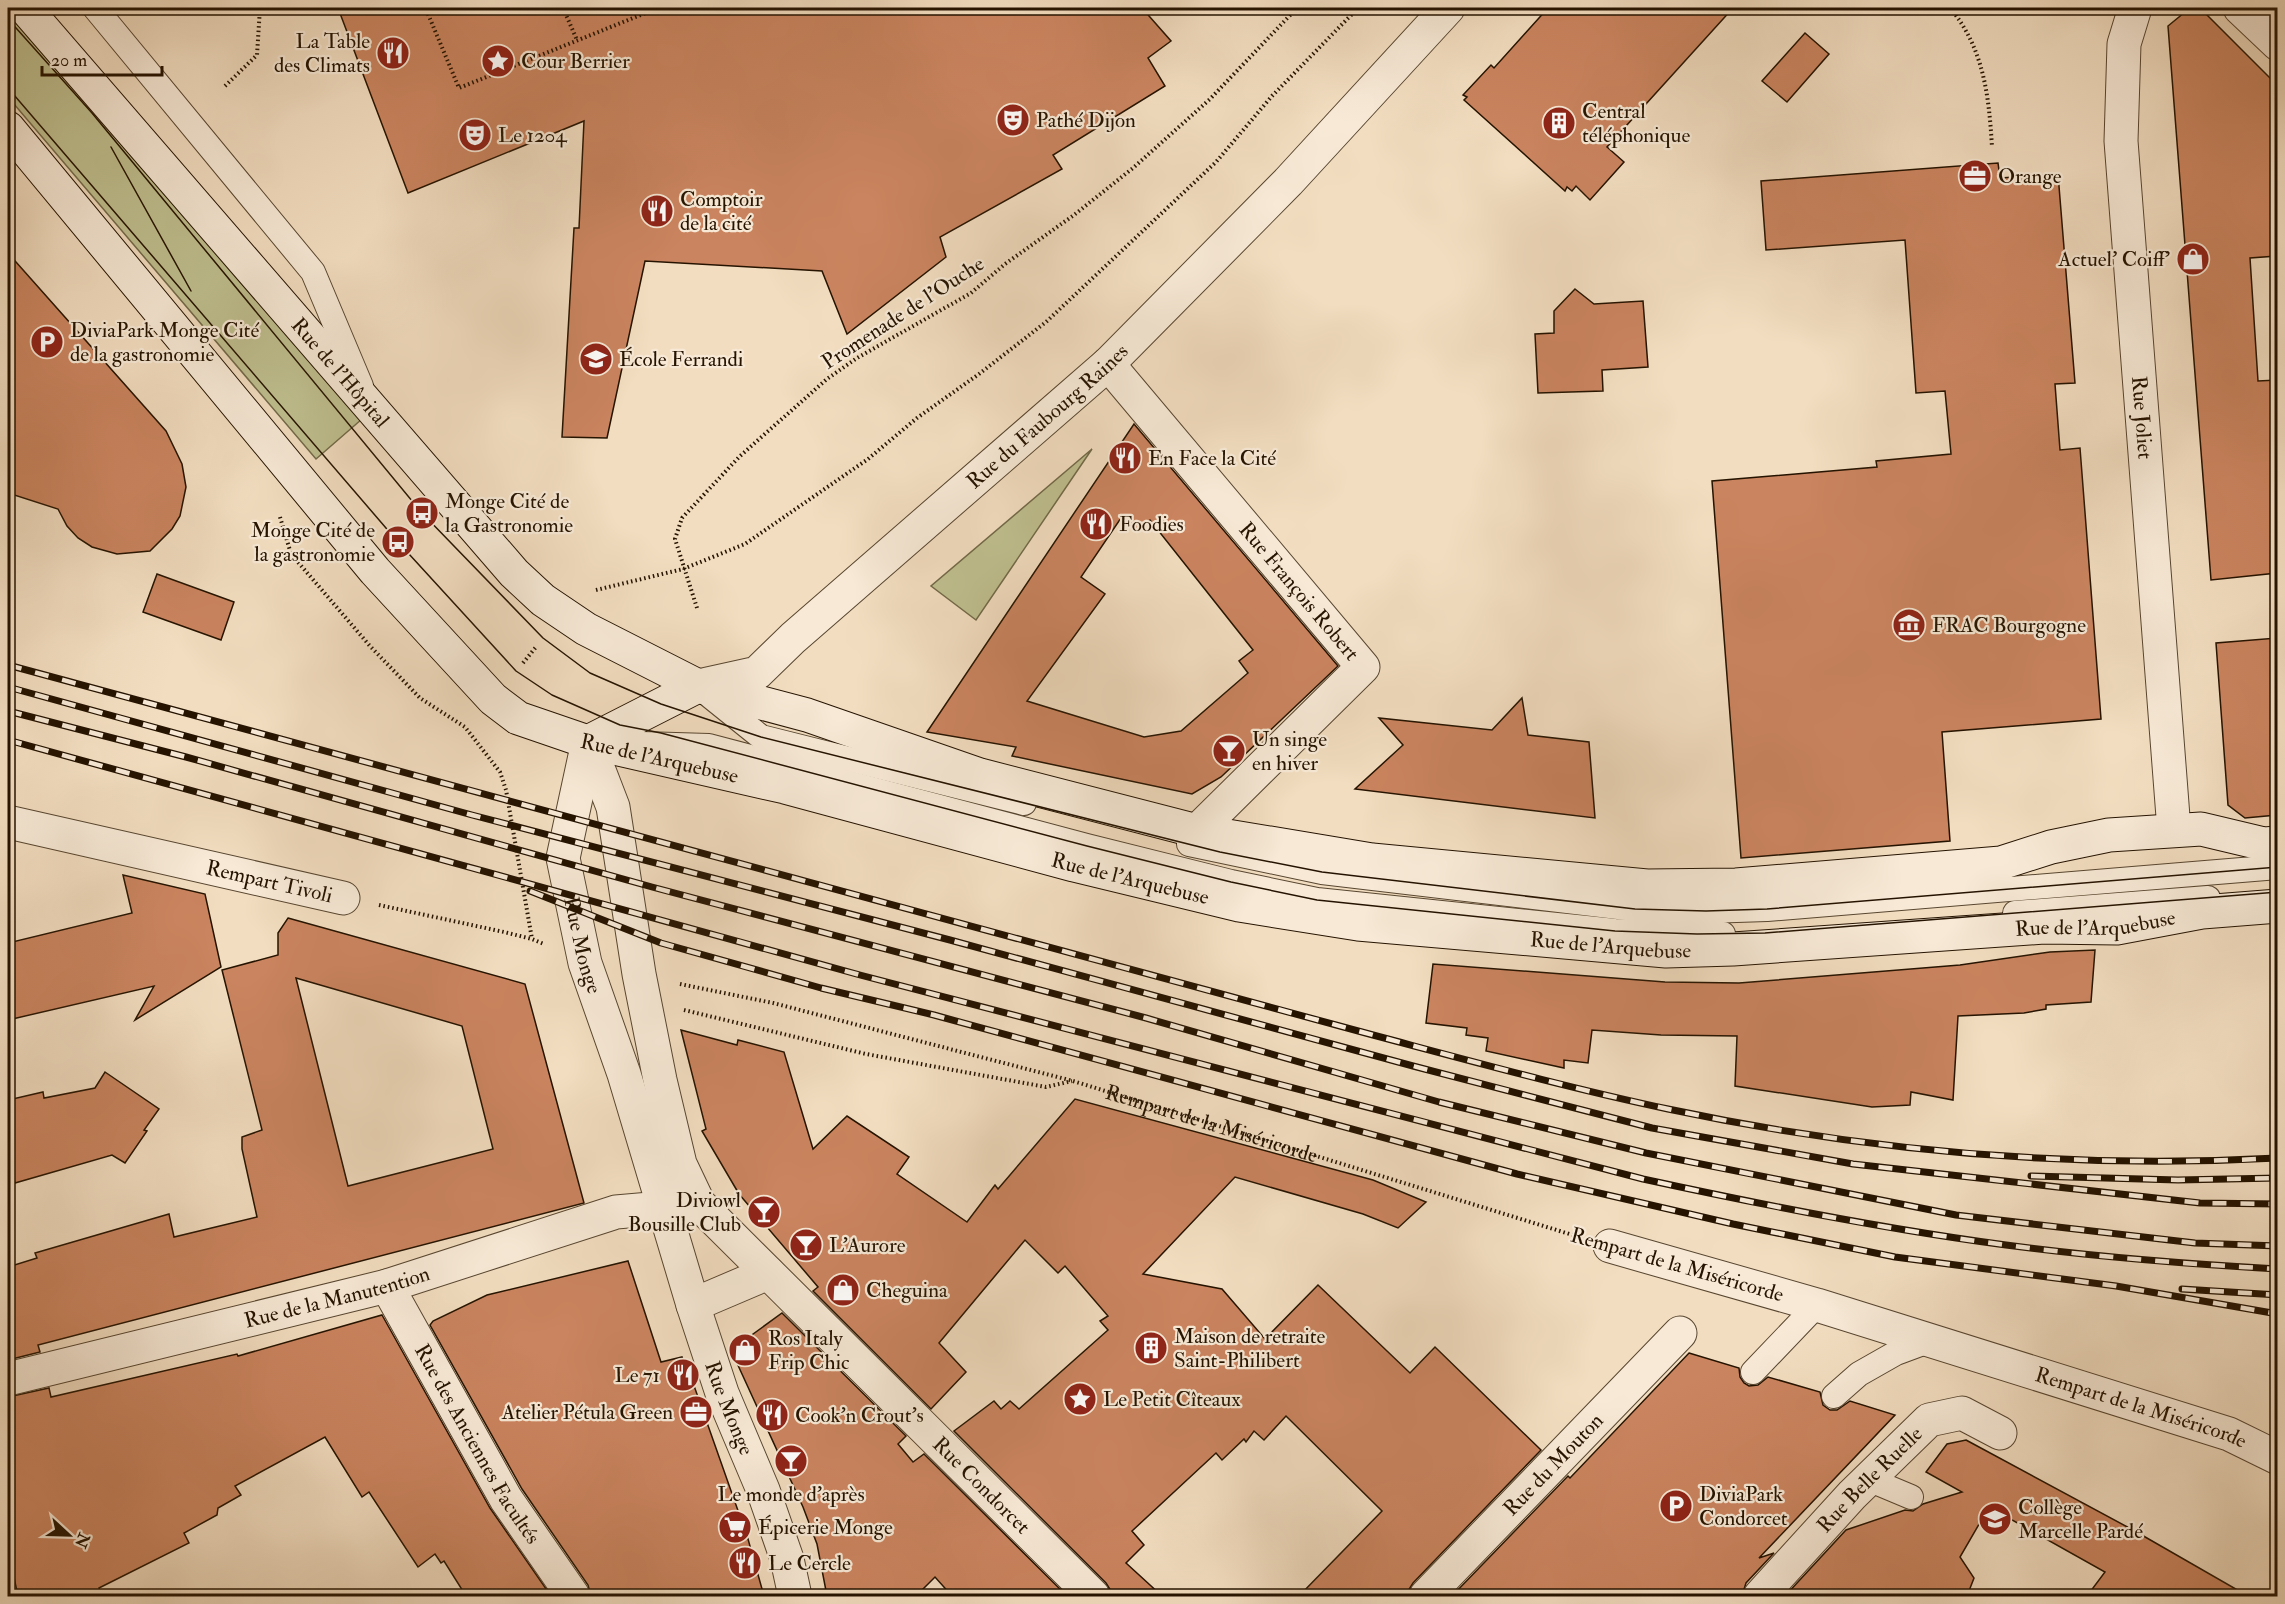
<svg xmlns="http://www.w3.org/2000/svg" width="2285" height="1604" font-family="'IM FELL Double Pica',serif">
  <rect width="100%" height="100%" fill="#f2ddc0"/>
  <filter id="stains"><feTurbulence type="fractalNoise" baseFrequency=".00333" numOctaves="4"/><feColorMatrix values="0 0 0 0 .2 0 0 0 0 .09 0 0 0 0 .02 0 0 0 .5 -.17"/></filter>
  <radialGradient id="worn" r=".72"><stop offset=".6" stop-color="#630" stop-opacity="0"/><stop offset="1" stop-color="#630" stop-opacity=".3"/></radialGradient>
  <g fill="#bfbf8f" stroke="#726948" stroke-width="1.5">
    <polygon points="8,8 10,8 362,419 316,459 8,97"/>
    <polygon points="1092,449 976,620 931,586"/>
  </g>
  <g fill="#ca845f" stroke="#251300" stroke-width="1.5" fill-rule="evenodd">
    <polygon points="338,8 1142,8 1171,41 1148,58 1165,86 1053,155 1062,169 940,237 946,257 847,334 822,271 645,261 607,438 562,437 574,228 579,228 584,121 408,193"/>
    <polygon points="1548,8 1733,8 1607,147 1624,162 1590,200 1576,186 1572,191 1567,187 1565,191 1464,100 1467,97 1463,95 1491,65 1494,68"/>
    <polygon points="2190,8 2200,8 2277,85 2277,256 2250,258 2258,381 2277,380 2277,453 2272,454 2277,538 2277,573 2211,580 2168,26"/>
    <polygon points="1805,33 1829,54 1787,102 1762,81"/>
    <polygon points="1998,163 2000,178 2058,174 2075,383 2055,384 2060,450 2080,448 2101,719 1942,732 1950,841 1741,858 1712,481 1877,467 1876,461 1951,454 1945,391 1916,393 1905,240 1766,250 1761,181"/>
    <polygon points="8,253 166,431 182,464 186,487 180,516 172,529 150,551 117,554 92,547 78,538 67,526 58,509 8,493"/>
    <polygon points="1575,289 1594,304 1643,301 1648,367 1602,370 1603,391 1538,393 1535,334 1554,333 1554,311"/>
    <path d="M1134 424 1338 666 1221 777 1192 794 1012 756 1016 747 927 732ZM1123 515 1136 532 1150 520 1253 650 1239 661 1248 673 1181 731 1144 737 1027 701 1105 594 1081 577Z"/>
    <polygon points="157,574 234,602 221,640 143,612"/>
    <polygon points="2277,638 2277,815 2245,818 2228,805 2216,643"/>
    <polygon points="1522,698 1528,735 1589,742 1595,818 1355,789 1403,745 1379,718 1492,730"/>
    <polygon points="123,875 205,894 221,967 135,1020 154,986 8,1020 8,943 132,913"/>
    <path d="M288 918 525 984 584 1203 38 1345 40 1352 8 1360V1267L37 1258 35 1253 169 1214 174 1237 257 1217 242 1149V1137L262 1130 222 970 278 955V933ZM296 978 462 1026 493 1149 348 1186Z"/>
    <polygon points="2095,950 2091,1002 2046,1005 2046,1009 2024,1013 1958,1016 1953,1100 1911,1092 1910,1105 1872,1107 1735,1086 1737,1036 1661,1035 1592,1030 1588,1063 1564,1060 1564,1068 1486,1051 1488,1038 1466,1035 1467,1028 1426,1023 1433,964 1665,982 1739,983 1960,965 2050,952"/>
    <polygon points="681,1030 737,1045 738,1040 784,1052 813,1149 847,1116 909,1157 897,1174 967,1222 995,1185 998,1189 1075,1099 1373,1180 1426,1202 1398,1228 1363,1214 1235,1177 1143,1274 1222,1289 1265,1339 1318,1285 1410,1373 1435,1347 1541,1450 1413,1583 1408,1591 1408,1596 1299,1596 1382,1511 1286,1416 1264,1440 1254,1431 1246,1442 1244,1439 1222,1460 1216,1453 1132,1531 1144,1545 1126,1563 1162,1596 1111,1596 1111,1591 1106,1583 954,1431 994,1401 1001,1409 1010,1401 1019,1409 1108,1330 1100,1321 1108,1316 1065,1266 1058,1273 1025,1240 939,1343 966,1372 931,1409 813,1291 818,1287 739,1194 702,1131 706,1129"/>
    <polygon points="105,1072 159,1109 144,1130 147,1131 125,1163 112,1155 15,1183 14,1179 8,1181 8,1100 43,1092 44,1098 95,1088"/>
    <polygon points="628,1261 661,1362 682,1357 690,1381 692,1380 748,1539 764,1596 591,1596 588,1585 522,1489 430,1325 433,1321 487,1295"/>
    <polygon points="782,1313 906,1436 898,1444 913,1462 924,1454 1067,1596 952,1596 935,1577 916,1596 827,1596 817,1544 803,1507 731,1350"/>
    <polygon points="382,1315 490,1508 551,1596 466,1596 444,1561 441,1563 435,1554 418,1567 369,1492 362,1497 325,1437 235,1486 241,1495 218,1508 217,1515 184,1533 189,1543 99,1588 101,1596 18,1596 8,1550 8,1397 49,1388 51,1397 237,1354 238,1356"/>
    <polygon points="1689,1353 1739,1368 1740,1377 1744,1383 1749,1386 1758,1385 1768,1377 1820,1392 1823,1405 1830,1410 1837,1410 1850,1401 1895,1415 1759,1558 1774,1553 1746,1583 1742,1596 1452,1596 1568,1476 1570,1478"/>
    <polygon points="1966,1440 2133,1530 2248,1596 2087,1596 2105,1572 1989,1507 1960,1557 1974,1578 1967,1596 1785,1596 1846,1530 1905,1510 1913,1511 1923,1504 1962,1492 1926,1472 1947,1444"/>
  </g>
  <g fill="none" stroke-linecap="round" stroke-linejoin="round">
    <defs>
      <g id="service">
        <polyline points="95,8 313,272 361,386"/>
        <polyline points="705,692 761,737 1024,803"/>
        <polyline points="642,744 709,746 1087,846 1231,882 1317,900 1615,931 1723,934"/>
        <polyline points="1189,844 1322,872 1635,909 1706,911 1767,909 2278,867"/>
        <polyline points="2015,913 2208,898"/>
        <polyline points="1753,1372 1817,1305"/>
        <polyline points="1834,1396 1859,1374 1896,1353 1931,1340"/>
        <polyline points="1868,1479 1911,1497"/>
      </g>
      <g id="minor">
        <path id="s2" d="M2135 8 2124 44 2121 141 2174 830"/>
        <polyline points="2240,8 2278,44"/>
        <path id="s3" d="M1108 364 1363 667 1197 831"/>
        <path id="s4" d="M698 686 757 673 793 638 1108 364 1288 182 1448 8"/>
        <path id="s5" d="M588 742 613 807 639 974 660 1080 680 1164 699 1204 1093 1596"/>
        <path id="s6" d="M588 742 563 858 585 963 624 1074 693 1305 722 1393 763 1490 787 1559 795 1596"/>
        <path id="s7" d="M8 822 343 898"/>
        <path id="s8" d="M1610 1246 1817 1305 2229 1434 2278 1458"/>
        <path id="s9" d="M387 1286 506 1499 573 1596"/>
        <polyline points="693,1305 768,1273"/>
        <path id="s10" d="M8 1379 387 1286 616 1212 685 1206"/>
        <path id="s11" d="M1426 1596 1680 1333"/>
        <path id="s12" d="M1760 1596 1852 1495 1929 1420 1962 1413 2000 1433"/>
      </g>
      <g id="secondary">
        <path id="s13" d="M25 8 514 573 543 600 586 629 698 686 807 715 980 775 1197 831 1372 860 1647 886 1736 885 2001 863 2051 847 2109 835 2201 829 2264 844 2278 843"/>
        <path id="s14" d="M8 128 375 571 493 699 518 718 588 742 785 787 1074 865 1239 905 1358 924 1666 951 1733 949 2044 927 2117 928 2202 912 2278 906"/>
        <polyline points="588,742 698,686"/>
      </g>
    </defs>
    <use href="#service" stroke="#584630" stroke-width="26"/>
    <use href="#minor" stroke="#584630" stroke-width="35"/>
    <use href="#secondary" stroke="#251300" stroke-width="35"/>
    <g stroke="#251300" stroke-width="4" stroke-dasharray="1.5 3" stroke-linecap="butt">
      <polyline points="424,8 428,14 443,8"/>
      <polyline points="563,8 577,40"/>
      <path d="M1950 8C1984 48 1989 97 1992 147"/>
      <polyline points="428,14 459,88 658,8"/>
      <polyline points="225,86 257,55 260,8"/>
      <polyline points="280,517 291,554 370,646 420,698 465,727 500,772 506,790 532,939"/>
      <polyline points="596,590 683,569 745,544 868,459 917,418 979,374 1046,322 1216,162 1272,96 1358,8"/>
      <polyline points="697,608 675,539 682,518 740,456 827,379 857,358 971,293 1005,264 1074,215 1133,168 1210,99 1297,8"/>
      <polyline points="523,663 536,647"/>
      <polyline points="379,905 504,932 532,939 544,944"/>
      <path id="s1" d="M680 984 773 1003 1073 1081 1576 1236"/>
      <polyline points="684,1010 866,1054 1046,1087 1072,1081"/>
    </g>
    <use href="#service" stroke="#f7e9d6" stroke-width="24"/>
    <use href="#minor" stroke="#f7e9d6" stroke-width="33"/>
    <use href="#secondary" stroke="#f7e9d6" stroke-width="33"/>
    <g stroke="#251300" stroke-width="1.5">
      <polyline points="8,19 92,113 422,513 543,638 590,673 661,704 761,737 1220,852 1322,872 1635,909 1706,911 1767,909 2278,867"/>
      <polyline points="8,88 398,542 516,671 552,695 620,725 661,733 1087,846 1231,882 1317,900 1615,931 1697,934 1765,933 2278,892"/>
      <polyline points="111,147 191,291"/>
    </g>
    <defs>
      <g id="rail">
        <path d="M8 665 1373 1035C1471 1061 1569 1088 1668 1109 1867 1151 2074 1169 2278 1158"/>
        <polyline points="8,687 472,815 950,940 1413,1066 1652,1128 1853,1164 2200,1203 2278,1204"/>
        <polyline points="8,711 186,757 652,887 1146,1018 1439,1102 1646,1153 1956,1215 2195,1243 2278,1246"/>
        <path d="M8 740 860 975 1643 1179C1763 1205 1884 1229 2006 1245 2096 1257 2187 1264 2278 1269"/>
        <polyline points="530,891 661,943 821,988 934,1015 1517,1174 1733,1224 1895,1257 2116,1286 2278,1314"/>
        <polyline points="2031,1176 2178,1180 2278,1178"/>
        <polyline points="2182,1289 2278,1295"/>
      </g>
    </defs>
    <use href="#rail" stroke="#251300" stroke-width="7"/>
    <use href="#rail" stroke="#f7e9d6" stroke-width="4.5" stroke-dasharray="14" stroke-linecap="butt"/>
  </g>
  <defs>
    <symbol id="restaurant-disc" viewBox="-11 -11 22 22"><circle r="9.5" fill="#8f2418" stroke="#f7e9d6"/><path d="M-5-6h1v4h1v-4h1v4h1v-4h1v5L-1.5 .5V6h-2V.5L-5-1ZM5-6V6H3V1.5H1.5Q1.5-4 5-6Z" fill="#fff"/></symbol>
    <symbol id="sight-disc" viewBox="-11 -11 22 22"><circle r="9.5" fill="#8f2418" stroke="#f7e9d6"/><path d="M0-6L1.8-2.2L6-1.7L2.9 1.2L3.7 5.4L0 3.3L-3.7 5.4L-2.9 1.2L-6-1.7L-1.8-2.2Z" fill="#fff"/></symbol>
    <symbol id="theatre-disc" viewBox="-11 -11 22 22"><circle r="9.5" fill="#8f2418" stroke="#f7e9d6"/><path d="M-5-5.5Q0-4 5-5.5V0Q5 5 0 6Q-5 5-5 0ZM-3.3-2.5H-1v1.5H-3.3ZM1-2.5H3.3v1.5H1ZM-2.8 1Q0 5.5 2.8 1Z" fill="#fff"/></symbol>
    <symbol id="building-disc" viewBox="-11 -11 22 22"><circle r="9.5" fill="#8f2418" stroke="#f7e9d6"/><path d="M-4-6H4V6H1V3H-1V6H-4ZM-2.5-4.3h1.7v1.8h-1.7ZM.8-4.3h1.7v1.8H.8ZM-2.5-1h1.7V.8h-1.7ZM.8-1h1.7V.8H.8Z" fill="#fff"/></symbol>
    <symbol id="office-disc" viewBox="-11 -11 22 22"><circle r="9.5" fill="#8f2418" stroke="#f7e9d6"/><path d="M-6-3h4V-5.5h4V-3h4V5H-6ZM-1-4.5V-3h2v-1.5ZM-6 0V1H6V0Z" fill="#fff"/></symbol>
    <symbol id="shop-disc" viewBox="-11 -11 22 22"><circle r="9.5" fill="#8f2418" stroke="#f7e9d6"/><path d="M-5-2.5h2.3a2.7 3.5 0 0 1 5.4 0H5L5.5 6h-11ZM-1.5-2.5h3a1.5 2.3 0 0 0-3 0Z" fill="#fff"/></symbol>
    <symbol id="parking-disc" viewBox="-11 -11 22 22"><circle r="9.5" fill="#8f2418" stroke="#f7e9d6"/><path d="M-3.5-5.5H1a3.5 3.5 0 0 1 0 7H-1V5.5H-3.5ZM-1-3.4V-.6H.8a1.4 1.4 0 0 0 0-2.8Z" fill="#fff"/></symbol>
    <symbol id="university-disc" viewBox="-11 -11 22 22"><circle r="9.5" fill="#8f2418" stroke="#f7e9d6"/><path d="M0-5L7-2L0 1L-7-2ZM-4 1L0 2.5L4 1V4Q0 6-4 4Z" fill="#fff"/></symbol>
    <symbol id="bus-disc" viewBox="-11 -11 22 22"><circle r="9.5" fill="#8f2418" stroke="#f7e9d6"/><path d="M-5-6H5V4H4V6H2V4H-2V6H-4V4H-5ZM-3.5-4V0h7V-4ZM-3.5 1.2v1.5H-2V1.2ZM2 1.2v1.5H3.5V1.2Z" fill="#fff"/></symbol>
    <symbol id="museum-disc" viewBox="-11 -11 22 22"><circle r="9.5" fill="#8f2418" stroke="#f7e9d6"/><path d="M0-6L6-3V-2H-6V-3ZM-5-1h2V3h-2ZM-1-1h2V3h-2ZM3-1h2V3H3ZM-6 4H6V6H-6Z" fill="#fff"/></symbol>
    <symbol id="bar-disc" viewBox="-11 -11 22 22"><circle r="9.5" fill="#8f2418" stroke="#f7e9d6"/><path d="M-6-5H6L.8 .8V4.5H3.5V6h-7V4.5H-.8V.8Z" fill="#fff"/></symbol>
    <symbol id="school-disc" viewBox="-11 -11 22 22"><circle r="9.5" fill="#8f2418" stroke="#f7e9d6"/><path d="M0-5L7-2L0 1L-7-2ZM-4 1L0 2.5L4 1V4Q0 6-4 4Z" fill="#fff"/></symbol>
    <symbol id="supermarket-disc" viewBox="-11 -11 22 22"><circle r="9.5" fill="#8f2418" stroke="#f7e9d6"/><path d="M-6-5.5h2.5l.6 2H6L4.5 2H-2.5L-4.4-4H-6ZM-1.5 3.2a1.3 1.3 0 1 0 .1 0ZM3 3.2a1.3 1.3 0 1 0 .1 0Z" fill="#fff"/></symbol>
  </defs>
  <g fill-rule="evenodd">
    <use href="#restaurant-disc" x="374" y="34" width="38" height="38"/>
    <use href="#sight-disc" x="479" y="42" width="38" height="38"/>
    <use href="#theatre-disc" x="994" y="101" width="38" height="38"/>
    <use href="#building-disc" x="1540" y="104" width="38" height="38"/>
    <use href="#theatre-disc" x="456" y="116" width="38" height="38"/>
    <use href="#office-disc" x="1956" y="157" width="38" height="38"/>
    <use href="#restaurant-disc" x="638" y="192" width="38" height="38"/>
    <use href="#shop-disc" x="2174" y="240" width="38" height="38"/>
    <use href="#parking-disc" x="28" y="323" width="38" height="38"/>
    <use href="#university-disc" x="577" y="340" width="38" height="38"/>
    <use href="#restaurant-disc" x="1106" y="439" width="38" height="38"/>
    <use href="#bus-disc" x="403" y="494" width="38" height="38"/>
    <use href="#restaurant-disc" x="1077" y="505" width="38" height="38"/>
    <use href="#bus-disc" x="379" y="523" width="38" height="38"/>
    <use href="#museum-disc" x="1890" y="606" width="38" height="38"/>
    <use href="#bar-disc" x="1210" y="732" width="38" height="38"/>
    <use href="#bar-disc" x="745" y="1193" width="38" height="38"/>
    <use href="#bar-disc" x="787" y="1226" width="38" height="38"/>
    <use href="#shop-disc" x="824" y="1271" width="38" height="38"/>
    <use href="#building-disc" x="1132" y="1329" width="38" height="38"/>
    <use href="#shop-disc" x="726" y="1331" width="38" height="38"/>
    <use href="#restaurant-disc" x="664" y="1356" width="38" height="38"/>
    <use href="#sight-disc" x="1061" y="1380" width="38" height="38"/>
    <use href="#office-disc" x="677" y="1393" width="38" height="38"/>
    <use href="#restaurant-disc" x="753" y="1396" width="38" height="38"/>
    <use href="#bar-disc" x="772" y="1442" width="38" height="38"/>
    <use href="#parking-disc" x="1657" y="1487" width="38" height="38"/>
    <use href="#school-disc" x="1976" y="1500" width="38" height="38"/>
    <use href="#supermarket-disc" x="716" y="1508" width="38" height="38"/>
    <use href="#restaurant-disc" x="726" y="1544" width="38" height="38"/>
  </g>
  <g text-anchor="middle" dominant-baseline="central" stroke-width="4.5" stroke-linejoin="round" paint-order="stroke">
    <g font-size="21" fill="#251300" stroke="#f7e9d6" text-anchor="start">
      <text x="370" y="41" text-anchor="end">La Table<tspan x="370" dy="24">des Climats</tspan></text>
      <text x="521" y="61">Cour Berrier</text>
      <text x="1582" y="111">Central<tspan x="1582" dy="24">téléphonique</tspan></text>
      <text x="1036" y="120">Pathé Dijon</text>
      <text x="498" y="135">Le 1204</text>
      <text x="1998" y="176">Orange</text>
      <text x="680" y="199">Comptoir<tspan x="680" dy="24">de la cité</tspan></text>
      <text x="2170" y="259" text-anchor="end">Actuel' Coiff'</text>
      <text x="70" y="330">DiviaPark Monge Cité<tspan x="70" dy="24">de la gastronomie</tspan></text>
      <text x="619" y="359">École Ferrandi</text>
      <text x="1148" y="458">En Face la Cité</text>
      <text x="445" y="501">Monge Cité de<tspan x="445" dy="24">la Gastronomie</tspan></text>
      <text x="1119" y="524">Foodies</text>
      <text x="375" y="530" text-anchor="end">Monge Cité de<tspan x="375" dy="24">la gastronomie</tspan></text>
      <text x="1932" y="625">FRAC Bourgogne</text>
      <text x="1252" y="739">Un singe<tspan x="1252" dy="24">en hiver</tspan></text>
      <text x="741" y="1200" text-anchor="end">Diviowl<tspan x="741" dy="24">Bousille Club</tspan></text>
      <text x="829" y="1245">L'Aurore</text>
      <text x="866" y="1290">Cheguina</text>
      <text x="1174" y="1336">Maison de retraite<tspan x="1174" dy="24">Saint-Philibert</tspan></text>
      <text x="768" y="1338">Ros Italy<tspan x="768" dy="24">Frip Chic</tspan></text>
      <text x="660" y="1375" text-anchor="end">Le 71</text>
      <text x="1103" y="1399">Le Petit Cîteaux</text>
      <text x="673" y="1412" text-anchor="end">Atelier Pétula Green</text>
      <text x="795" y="1415">Cook’n Crout’s</text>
      <text x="791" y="1494" text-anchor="middle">Le monde d’après</text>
      <text x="1699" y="1494">DiviaPark<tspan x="1699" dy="24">Condorcet</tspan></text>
      <text x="2018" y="1507">Collège<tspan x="2018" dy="24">Marcelle Pardé</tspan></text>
      <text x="758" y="1527">Épicerie Monge</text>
      <text x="768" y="1563">Le Cercle</text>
    </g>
    <g font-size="21" fill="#251300" stroke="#f7e9d6">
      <text transform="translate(903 313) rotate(-33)">Promenade de l'Ouche</text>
      <text stroke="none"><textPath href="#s13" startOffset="482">Rue de l'Hôpital</textPath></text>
      <text stroke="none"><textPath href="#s4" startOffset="448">Rue du Faubourg Raines</textPath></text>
      <text stroke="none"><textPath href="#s2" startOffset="412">Rue Joliet</textPath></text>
      <text stroke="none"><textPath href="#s3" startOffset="297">Rue François Robert</textPath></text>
      <text stroke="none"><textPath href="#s14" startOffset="928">Rue de l'Arquebuse</textPath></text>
      <text stroke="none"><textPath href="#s14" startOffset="1414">Rue de l'Arquebuse</textPath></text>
      <text stroke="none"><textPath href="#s7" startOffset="268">Rempart Tivoli</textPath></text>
      <text stroke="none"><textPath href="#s14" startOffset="2386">Rue de l'Arquebuse</textPath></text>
      <text stroke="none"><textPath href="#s14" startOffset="1900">Rue de l'Arquebuse</textPath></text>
      <text stroke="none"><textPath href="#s6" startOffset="208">Rue Monge</textPath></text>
      <text stroke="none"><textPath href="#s1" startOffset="550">Rempart de la Miséricorde</textPath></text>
      <text transform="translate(1677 1265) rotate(16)">Rempart de la Miséricorde</text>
      <text stroke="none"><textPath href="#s10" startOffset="339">Rue de la Manutention</textPath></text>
      <text stroke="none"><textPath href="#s6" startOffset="694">Rue Monge</textPath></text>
      <text stroke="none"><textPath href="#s8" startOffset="555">Rempart de la Miséricorde</textPath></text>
      <text stroke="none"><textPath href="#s9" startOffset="182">Rue des Anciennes Facultés</textPath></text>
      <text stroke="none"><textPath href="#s11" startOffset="183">Rue du Mouton</textPath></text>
      <text stroke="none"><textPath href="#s12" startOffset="160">Rue Belle Ruelle</textPath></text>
      <text stroke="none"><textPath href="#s5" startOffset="876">Rue Condorcet</textPath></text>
    </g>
  </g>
  <rect width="2285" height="1604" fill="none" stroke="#f2ddc0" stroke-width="30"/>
  <rect x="9" y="9" width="2267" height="1586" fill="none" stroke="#251300" stroke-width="3"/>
  <rect x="15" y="15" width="2255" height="1574" fill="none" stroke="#251300" stroke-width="1.5"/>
  <g transform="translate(69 1535) rotate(112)" stroke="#f7e9d6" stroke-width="4.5" paint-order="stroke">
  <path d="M0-4.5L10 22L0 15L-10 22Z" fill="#251300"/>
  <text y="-9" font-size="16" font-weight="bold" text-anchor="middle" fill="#251300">N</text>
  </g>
  <path d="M42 66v9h120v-9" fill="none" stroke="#251300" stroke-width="3"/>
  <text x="51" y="66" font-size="18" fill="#251300" stroke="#f7e9d6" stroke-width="4.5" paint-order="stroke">20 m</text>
  <rect width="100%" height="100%" filter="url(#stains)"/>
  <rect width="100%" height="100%" fill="url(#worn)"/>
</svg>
